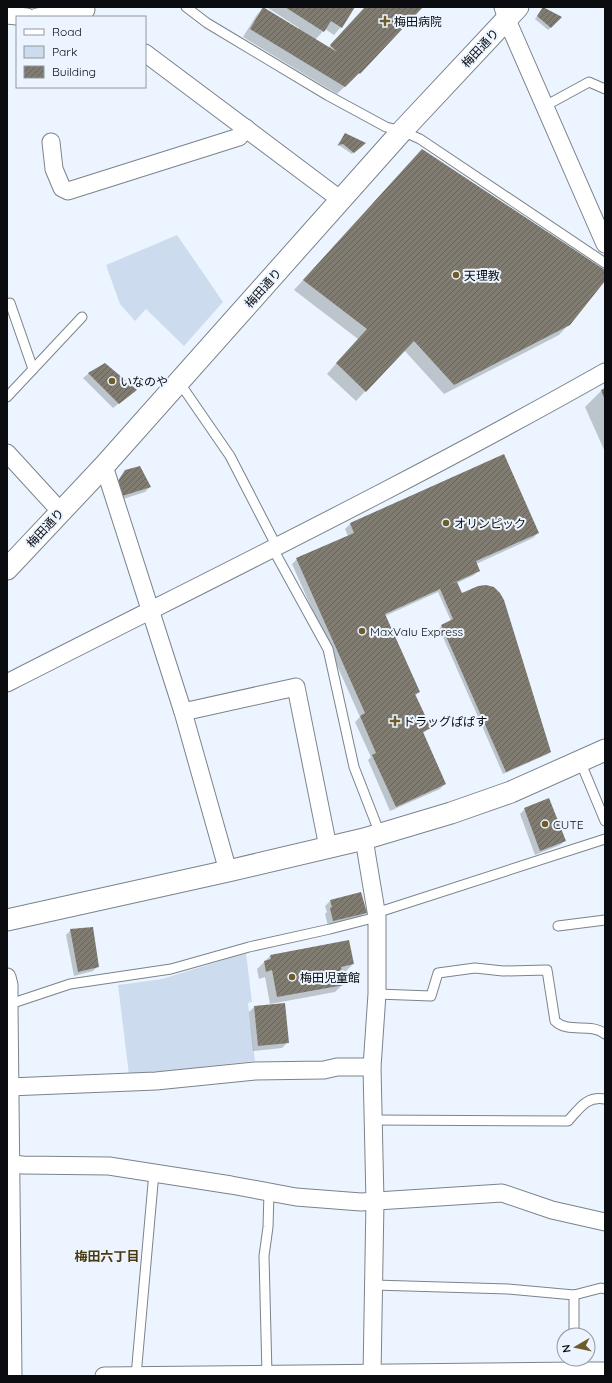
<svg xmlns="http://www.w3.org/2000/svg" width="612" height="1383" font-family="Quicksand,'Noto Sans JP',sans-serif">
  <defs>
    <pattern id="building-hatch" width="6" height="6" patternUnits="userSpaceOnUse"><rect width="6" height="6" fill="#807c72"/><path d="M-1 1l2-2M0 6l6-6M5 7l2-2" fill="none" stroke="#67645c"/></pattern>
  </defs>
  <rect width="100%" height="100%" fill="#ecf5ff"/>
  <g fill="#ccdcee">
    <polygon points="177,235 223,302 184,346 146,309 135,321 120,304 106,265"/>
    <polygon points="246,953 252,1002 248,1003 255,1061 129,1075 118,985 162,979"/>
  </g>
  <g fill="#0003">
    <polygon points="269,7 354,7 341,27 334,35 325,29 315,40 328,48 366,7 421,7 359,73 337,94 243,37 256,16 263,8 298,29 299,28 268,8"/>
    <polygon points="541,11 561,18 548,30 535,19"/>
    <polygon points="345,135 364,143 352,154 340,146 337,146"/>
    <polygon points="413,160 605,271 605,279 569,324 559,335 444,394 404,350 356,401 327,374 358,339 294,290"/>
    <polygon points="105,364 136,390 113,408 83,378 88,374"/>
    <polygon points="605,389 605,452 585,407 601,391"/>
    <polygon points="503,456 538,533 533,538 476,564 479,570 474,575 457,583 462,594 550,752 548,754 503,774 439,628 451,621 438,592 385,616 419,692 415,696 429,728 422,734 445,784 440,789 390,811 368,760 371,757 355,722 360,717 292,564 297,559 348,536 345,529 350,524"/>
    <polygon points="126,471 150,487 145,492 117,501 111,491 121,476"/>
    <polygon points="525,809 565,840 560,845 535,855 520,814"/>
    <polygon points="330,901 365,913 360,918 328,926 325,914 327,912 325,906"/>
    <polygon points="71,930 98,966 93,971 74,976 66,935"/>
    <polygon points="270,956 353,964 346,971 340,972 343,984 335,992 270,1004 265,977 259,979 257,969"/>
    <polygon points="254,1007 287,1043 282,1048 253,1051 249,1012"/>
  </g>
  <g fill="url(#building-hatch)">
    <polygon points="263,7 337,52 330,45 365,7 423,7 360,74 359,73 345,87 250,29"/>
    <polygon points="285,7 355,7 342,28 331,21 324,32"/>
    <polygon points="543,7 562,17 551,28 537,16"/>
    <polygon points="345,133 366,143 354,153 343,144 338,145"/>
    <polygon points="422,149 605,270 605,281 570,325 454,385 414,341 366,392 336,363 367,329 303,280"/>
    <polygon points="105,363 137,390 119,404 88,373"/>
    <polygon points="605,388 605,400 601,390"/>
    <polygon points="504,454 539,533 476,561 480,571 451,584 457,582 462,593 478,586 486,585 494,587 500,593 504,600 551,752 506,772 441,625 453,619 440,589 385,614 420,692 415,694 431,728 423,732 446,784 396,807 372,755 376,753 360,716 365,713 296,558 354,533 350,523"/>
    <polygon points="140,466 151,487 122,496 115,486 125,470"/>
    <polygon points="549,798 566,841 540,851 524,808"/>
    <polygon points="361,892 367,913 333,921 330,908 332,907 330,900"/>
    <polygon points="93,927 99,967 78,972 70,929"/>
    <polygon points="349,940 354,964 341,967 344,985 277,997 272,970 266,972 264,961 271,959 270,955"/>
    <polygon points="285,1003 289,1043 258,1046 254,1006"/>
  </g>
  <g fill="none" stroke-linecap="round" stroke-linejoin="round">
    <defs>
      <g id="service">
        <polyline points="186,7 207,23 327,95 386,127 402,131 420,139 605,263"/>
        <polyline points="545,106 589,82 605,89"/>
        <polyline points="7,304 10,303 33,369"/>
        <polyline points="179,382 230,456 277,547"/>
        <polyline points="7,397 82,317"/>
        <polyline points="273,549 328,649 354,767 380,834"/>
        <polyline points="580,761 605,821"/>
        <polyline points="376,913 605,839"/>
        <polyline points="558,926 605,920"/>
        <path d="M377 994 431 996 438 973 475 968 503 971 547 970 555 1021C569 1034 590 1022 605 1034"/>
        <polyline points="7,1005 70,984 171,969 249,947 330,929 377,917"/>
        <path d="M373 1120 568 1121C580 1108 586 1096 605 1099"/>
        <polyline points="374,1285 508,1289 574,1295 601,1288 605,1289"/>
        <polyline points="574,1295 574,1335"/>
        <polyline points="267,1374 264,1256 268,1227 269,1192"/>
        <polyline points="136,1376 154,1172"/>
      </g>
      <g id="minor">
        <polyline points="503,7 507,20 605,244"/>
        <polyline points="7,15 27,17"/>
        <polyline points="37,17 86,10"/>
        <polyline points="145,53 341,200"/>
        <polyline points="51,142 54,169 62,188 68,191 239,137 246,128"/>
        <polyline points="7,453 61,512"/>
        <polyline points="104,466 183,712 228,871"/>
        <path d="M7 683C207 581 409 483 605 372"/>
        <polyline points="183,712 296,687 328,847"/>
        <polyline points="364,839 377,917 377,994 372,1067 375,1201 372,1376"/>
        <polyline points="7,977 9,985 9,1005 13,1376"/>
        <polyline points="9,1087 156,1081 255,1071 324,1070 337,1067 372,1067"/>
        <polyline points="10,1164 23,1165 109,1166 231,1185 296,1197 361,1202 502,1193 552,1210 605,1222"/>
        <polyline points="104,1376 575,1371 605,1371"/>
      </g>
      <g id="tertiary">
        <polyline points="7,569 104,466 402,131 518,7"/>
        <polyline points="7,920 228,871 364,839 451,813 511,792 605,750"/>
      </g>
    </defs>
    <use href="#service" stroke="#7b838b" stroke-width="11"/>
    <use href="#minor" stroke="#7b838b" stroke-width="19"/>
    <use href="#tertiary" stroke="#7b838b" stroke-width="23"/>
    <use href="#service" stroke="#fff" stroke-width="9"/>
    <use href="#minor" stroke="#fff" stroke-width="17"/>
    <use href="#tertiary" stroke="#fff" stroke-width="21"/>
  </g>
  <g fill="#6f5c2b" stroke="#ecf5ff" stroke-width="1.5">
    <path d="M383 15h4v4h4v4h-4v4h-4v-4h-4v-4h4z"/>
    <circle cx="456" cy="275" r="4"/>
    <circle cx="112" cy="381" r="4"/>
    <circle cx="446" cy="523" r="4"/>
    <circle cx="362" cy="631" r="4"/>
    <path d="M393 715h4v4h4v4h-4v4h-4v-4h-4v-4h4z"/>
    <circle cx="545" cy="824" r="4"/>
    <circle cx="292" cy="977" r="4"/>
  </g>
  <g text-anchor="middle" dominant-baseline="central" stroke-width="4" stroke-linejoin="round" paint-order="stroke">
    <g font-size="12" fill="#0a0c10" stroke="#ecf5ff" text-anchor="start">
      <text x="394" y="21">梅田病院</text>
      <text x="464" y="275">天理教</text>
      <text x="120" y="381">いなのや</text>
      <text x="454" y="523">オリンピック</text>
      <text x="370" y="631">MaxValu Express</text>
      <text x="403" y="721">ドラッグぱぱす</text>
      <text x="553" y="824">CUTE</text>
      <text x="300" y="977">梅田児童館</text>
    </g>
    <g font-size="12" fill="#0a0c10" stroke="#ecf5ff">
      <text transform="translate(480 48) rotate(-47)">梅田通り</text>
      <text transform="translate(263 288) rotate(-48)">梅田通り</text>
      <text transform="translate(45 528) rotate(-47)">梅田通り</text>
    </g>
    <g font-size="13" font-weight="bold" fill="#493a12" stroke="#ecf5ff">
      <text x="107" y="1256">梅田六丁目</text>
    </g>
  </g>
  <rect width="612" height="1383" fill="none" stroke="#0a0c10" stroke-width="16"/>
  <rect x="16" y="16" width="130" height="72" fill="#ecf5ff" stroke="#92989f"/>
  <rect x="24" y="29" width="20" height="6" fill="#ffffff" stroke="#92989f"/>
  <text x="52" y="36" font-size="12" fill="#0a0c10">Road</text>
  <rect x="24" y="46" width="20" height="12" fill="#ccdcee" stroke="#92989f"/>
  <text x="52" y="56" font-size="12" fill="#0a0c10">Park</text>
  <rect x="24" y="66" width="20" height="12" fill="url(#building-hatch)" stroke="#92989f"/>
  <text x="52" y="76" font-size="12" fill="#0a0c10">Building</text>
  <g transform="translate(576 1347) rotate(261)"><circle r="19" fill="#ecf5ff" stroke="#92989f"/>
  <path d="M0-3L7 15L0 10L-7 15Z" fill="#6f5c2b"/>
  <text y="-6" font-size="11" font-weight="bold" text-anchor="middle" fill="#0a0c10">N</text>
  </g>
</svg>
